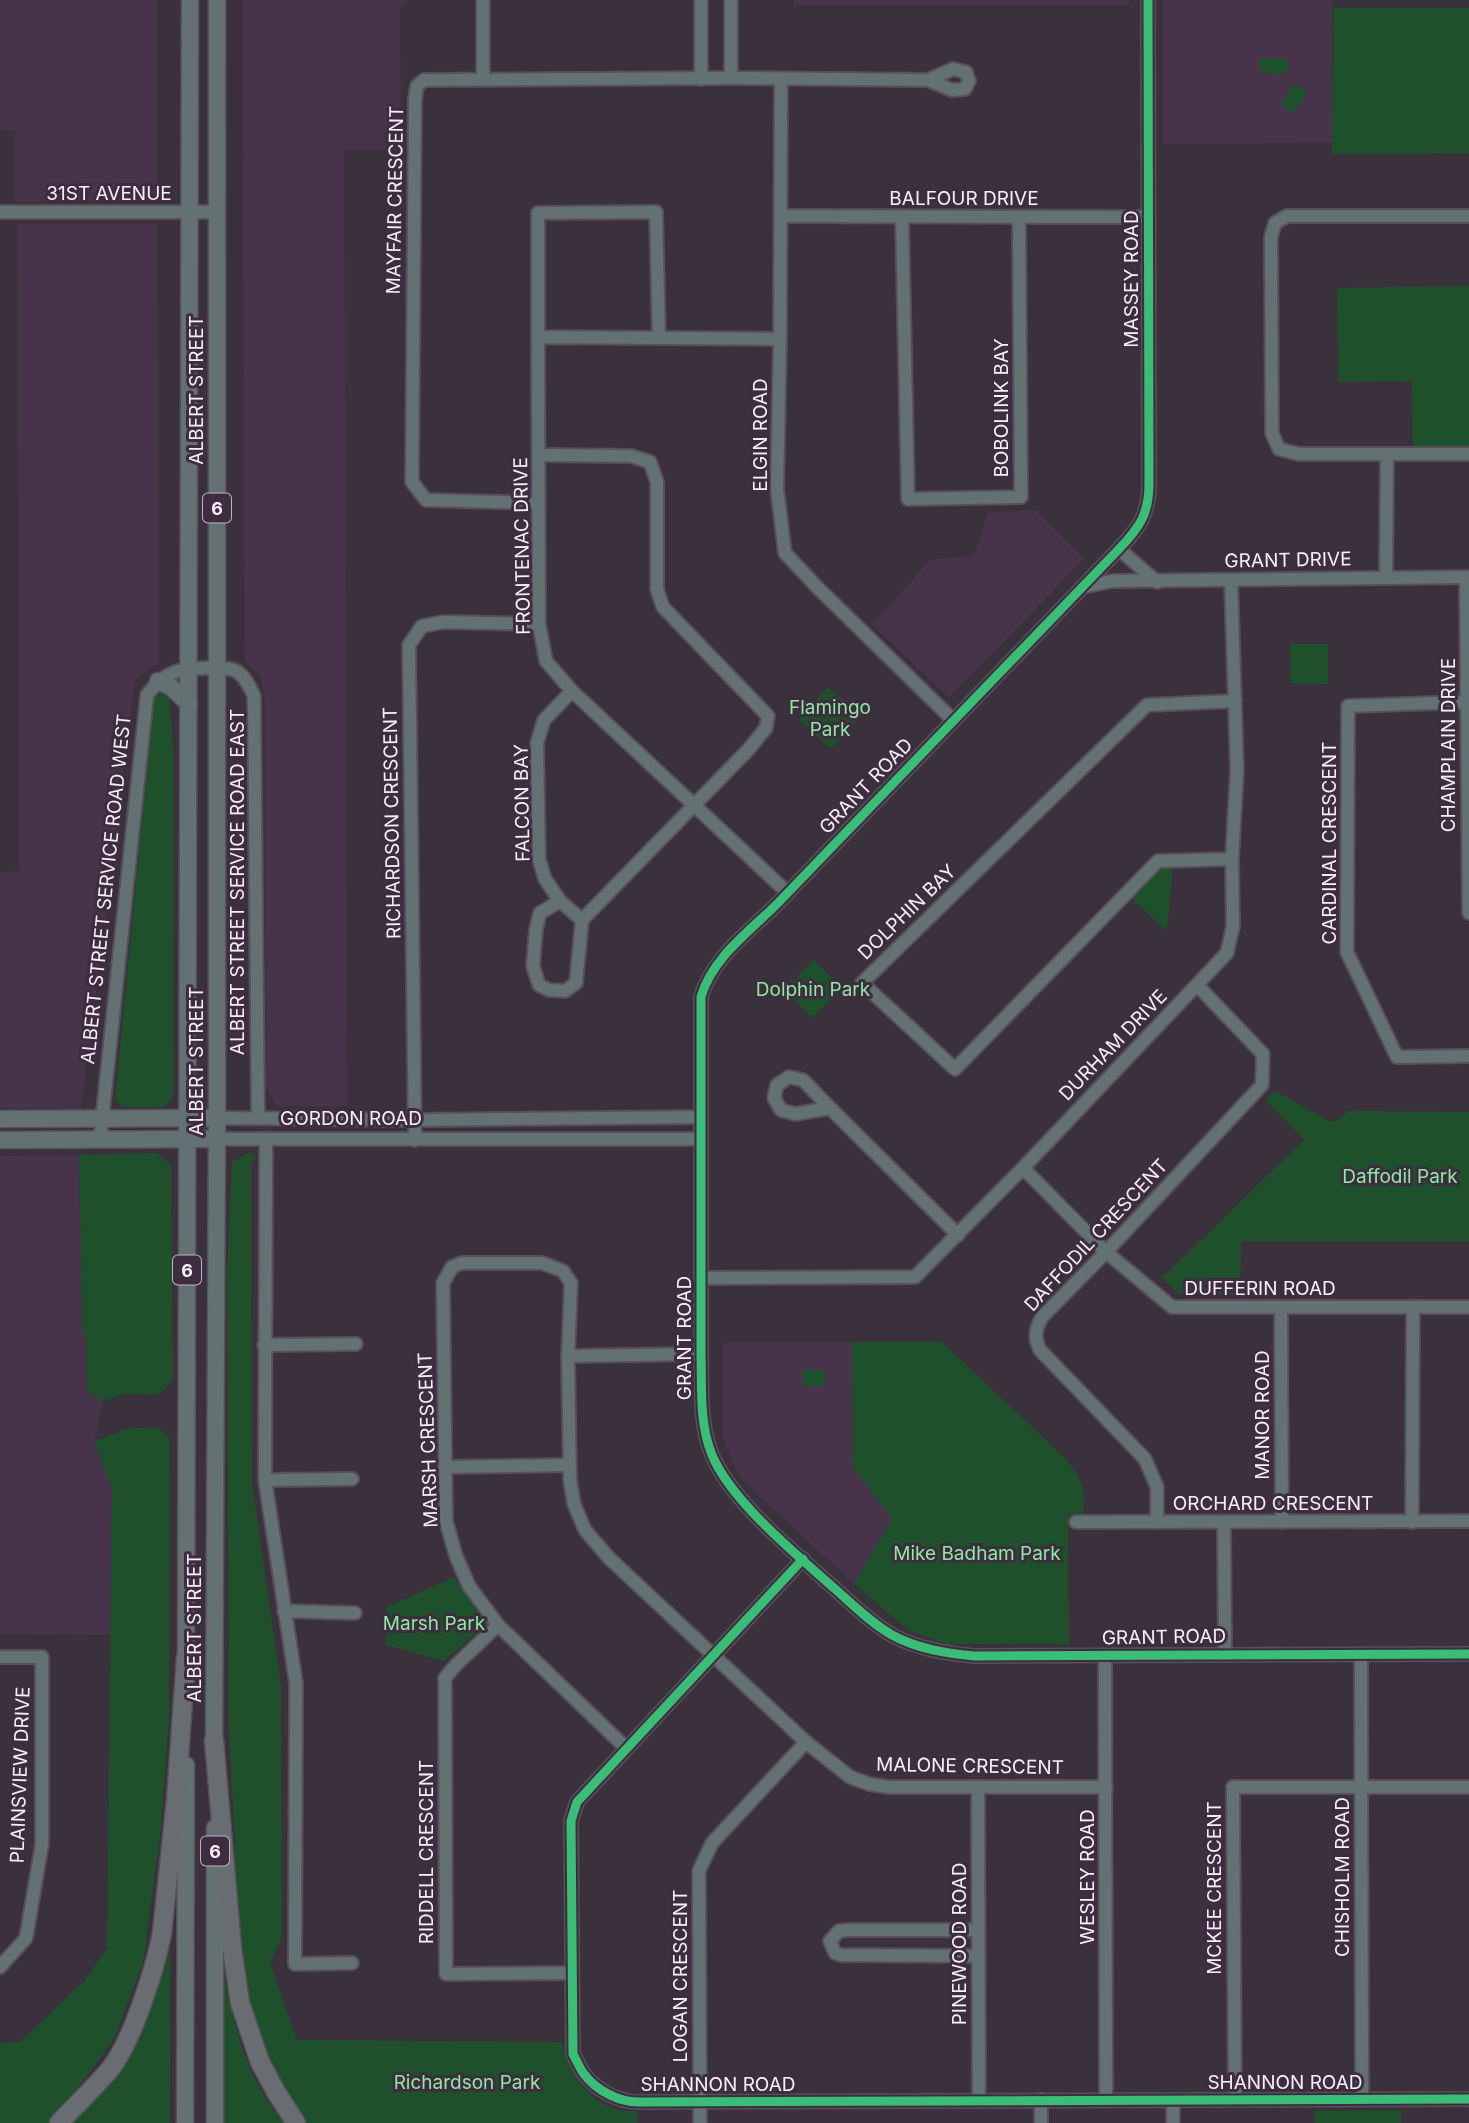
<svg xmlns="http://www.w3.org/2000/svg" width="1469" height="2123" font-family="Inter,sans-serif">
  <rect width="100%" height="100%" fill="#3a313c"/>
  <g fill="#48344a">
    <polygon points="0,0 158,0 158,200 15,202 15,131 0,130"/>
    <polygon points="242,0 409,0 400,9 401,150 344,150 347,1106 276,1106 266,1087 265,702 261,677 245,662"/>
    <rect x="794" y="0" width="335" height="5"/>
    <polygon points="1162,0 1332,0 1332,143 1163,144"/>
    <polygon points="17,224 158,224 159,663 135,679 81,1109 0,1108 0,872 19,871"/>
    <polygon points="1035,510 1084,559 949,698 872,625 930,560 974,556 988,513"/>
    <polygon points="79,1155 82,1329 86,1335 87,1390 103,1401 94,1442 112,1490 112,1635 0,1634 0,1156"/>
    <polygon points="852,1342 853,1467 892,1519 854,1584 739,1477 722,1435 722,1343"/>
  </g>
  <g fill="#1f502c">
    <polygon points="1333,8 1469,8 1469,153 1332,154"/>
    <path d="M1261 58 1287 59 1289 70C1278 79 1262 76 1258 63Z"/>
    <polygon points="1293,84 1306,90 1306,94 1294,113 1281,105"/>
    <polygon points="1469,286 1469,446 1413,447 1412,381 1338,382 1337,288"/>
    <polygon points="1290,644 1328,644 1328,684 1290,683"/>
    <polygon points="828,687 861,715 831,749 799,720"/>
    <polygon points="162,693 169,697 174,756 173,1098 163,1107 123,1107 115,1100 154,698"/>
    <polygon points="1173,865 1167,931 1130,897 1160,866"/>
    <polygon points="814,960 842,989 812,1018 784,990"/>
    <polygon points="1275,1091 1333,1123 1349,1111 1469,1112 1469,1241 1241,1241 1240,1295 1179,1294 1162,1278 1304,1140 1266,1100"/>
    <path d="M250 1152 257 1158 251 1163 252 1483 281 1685 282 1936 270 1963 297 2040 562 2042C567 2072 586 2099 615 2109 622 2111 630 2111 637 2111V2123H307L286 2098 260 2041 241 1972 229 1730 227 1272 232 1162Z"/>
    <path d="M155 1153 171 1164 173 1377C161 1402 148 1392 125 1394 118 1395 110 1399 103 1401L87 1391 86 1335 82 1329 79 1155Z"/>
    <path d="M852 1342H942L1065 1458C1083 1482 1085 1485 1083 1514L1068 1516 1069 1644H946L908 1630 854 1584 892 1519 853 1467Z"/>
    <rect x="803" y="1370" width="22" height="16"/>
    <polygon points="157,1427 170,1439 169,1718 161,1829 143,1963 114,2039 61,2111 49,2123 0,2123 0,2043 20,2042 85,1980 107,1948 112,1490 94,1442 124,1429"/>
    <polygon points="454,1577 488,1622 444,1661 386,1645 385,1608"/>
    <polygon points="170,1919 170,2123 73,2123 116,2075 139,2035 165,1958"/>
    <path d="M224 1977C233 2018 242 2061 265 2096 271 2106 278 2114 285 2123H224Z"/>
    <polygon points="1401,2110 1401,2123 1315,2123 1315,2111"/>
  </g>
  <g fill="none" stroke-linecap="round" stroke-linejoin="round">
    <defs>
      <g id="minor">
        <polyline points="731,0 731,78"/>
        <path d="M1148 0 1149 483C1149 514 1140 527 1119 549L777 904C749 932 712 958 701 997V1354C702 1388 699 1423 712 1455 731 1501 796 1554 834 1588 852 1604 871 1623 892 1635 918 1649 945 1653 974 1656L1469 1654"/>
        <polyline points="483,79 483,0"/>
        <polyline points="701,79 701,0"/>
        <polyline points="781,79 780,339 777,489 785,553 817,587 953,720"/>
        <polyline points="0,212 217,212"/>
        <polyline points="781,216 1148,217"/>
        <polyline points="1469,216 1287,216 1275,223 1271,237 1272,433 1279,449 1299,454 1469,454"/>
        <polyline points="902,217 908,499 1021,497 1019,217"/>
        <polyline points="538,337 538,213 656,212 659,338"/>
        <polyline points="780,339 538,337 539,624 546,661 572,691 788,893"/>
        <polyline points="539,455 631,456 650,462 657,482 657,589 663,607 768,716 766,728 748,750 582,920 560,901 545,879 539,859 537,743 544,720 572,691"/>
        <polyline points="538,503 426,500 412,482 415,99 417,86 424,80 731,78 928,80 952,90 965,89 969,81 966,72 953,69 928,80"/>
        <polyline points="1119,549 1157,582"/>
        <polyline points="1466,577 1469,913"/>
        <polyline points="1386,578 1387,454"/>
        <polyline points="1082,587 1112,581 1469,577"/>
        <polyline points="1466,702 1348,706 1347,952 1397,1057 1469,1056"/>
        <polyline points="1232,859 1158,861 955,1069 862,983 1147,705 1235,701"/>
        <polyline points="560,901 540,913 536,929 533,966 539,985 549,990 565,991 576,983 582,920"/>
        <polygon points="789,1077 803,1080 830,1108 795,1114 781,1110 774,1098 777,1085"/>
        <polyline points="830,1108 958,1235"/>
        <polyline points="217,1118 415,1120 701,1117"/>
        <path d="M100 1139 147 695C165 670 182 668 211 668 218 668 228 668 234 670 244 674 250 687 254 696L258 1118"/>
        <polyline points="217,1139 701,1139"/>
        <polyline points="266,1139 265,1480 296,1683 295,1964 352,1963"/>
        <polyline points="415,1140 409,645 422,626 444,622 539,624"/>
        <polyline points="1023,1168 1106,1252 1172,1307 1469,1307"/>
        <polyline points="702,1278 915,1277 1023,1168 1227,953 1233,926 1232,859 1237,770 1231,580"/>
        <polyline points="1281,1307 1282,1522"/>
        <polyline points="264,1345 356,1344"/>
        <polyline points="568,1356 701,1354"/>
        <polyline points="445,1467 569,1465"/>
        <polyline points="265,1480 352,1479"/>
        <polyline points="1076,1522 1469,1521"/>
        <path d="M1157 1522V1487L1145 1459 1040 1350C1034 1337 1035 1330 1042 1317L1106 1252 1262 1085 1263 1054 1197 985"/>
        <polyline points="1412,1522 1413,1307"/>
        <polyline points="1224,1523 1225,1654"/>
        <path d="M803 1559 577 1802 571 1821 573 2054C577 2061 580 2069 584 2074 596 2090 618 2102 638 2102L1469 2099"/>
        <polyline points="284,1611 355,1613"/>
        <polyline points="498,1625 455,1666 445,1678 446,1974 572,1973"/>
        <polyline points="1361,1655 1362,2099"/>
        <polyline points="1105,1656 1106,2099"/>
        <polyline points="0,1657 42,1657 42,1844 26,1938 0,1967"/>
        <polyline points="626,1748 498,1625 469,1586 456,1556 446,1521 443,1283 452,1267 462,1263 542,1263 563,1271 571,1283 568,1356 570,1480 574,1504 585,1530 609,1558 806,1742 850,1777 869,1784 888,1787 1106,1787"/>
        <polyline points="978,1787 979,2100"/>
        <polyline points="978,1930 847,1930 839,1931 830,1941 835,1953 841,1955 978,1956"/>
        <polyline points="1235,2099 1233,1787 1469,1787"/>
        <polyline points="1041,2100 1041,2123"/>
        <polyline points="700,2123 699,1871 712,1843 806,1742"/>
        <polyline points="1173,2123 1173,2100"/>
      </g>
      <g id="major">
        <polyline points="158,681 171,687 189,704"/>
        <polyline points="0,1119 217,1118"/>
        <polyline points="0,1140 217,1139"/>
        <polyline points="186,1669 190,0"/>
        <polyline points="214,1753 217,1118 217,0"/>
        <polyline points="215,1828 215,2123"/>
        <polyline points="185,2123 186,1765"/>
      </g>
      <g id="highway">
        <polyline points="214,1740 232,1948 240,2003 260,2062 276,2092 296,2123"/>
        <path d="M59 2123C76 2105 95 2087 111 2068 133 2039 155 1969 162 1933L176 1800 186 1658"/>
      </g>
    </defs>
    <use href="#minor" stroke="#585059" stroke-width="16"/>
    <use href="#major" stroke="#585059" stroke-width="19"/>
    <use href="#highway" stroke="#585059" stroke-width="21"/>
    <use href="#minor" stroke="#647172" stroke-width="12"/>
    <use href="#major" stroke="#647173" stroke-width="16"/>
    <use href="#highway" stroke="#686d72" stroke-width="18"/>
    <defs>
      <g id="cycleway">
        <path d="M1148 0 1149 483C1149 514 1140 527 1119 549L777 904C749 932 712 958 701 997V1354C702 1388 699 1423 712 1455 731 1501 796 1554 834 1588 852 1604 871 1623 892 1635 918 1649 945 1653 974 1656L1469 1654"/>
        <path d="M803 1559 577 1802 571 1821 573 2054C577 2061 580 2069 584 2074 596 2090 618 2102 638 2102L1469 2099"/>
      </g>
    </defs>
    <use href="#cycleway" stroke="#3e2d40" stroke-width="13"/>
    <use href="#cycleway" stroke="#3abd76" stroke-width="9"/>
  </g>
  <g text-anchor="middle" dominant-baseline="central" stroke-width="6" stroke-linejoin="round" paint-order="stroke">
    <g fill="#3e2d40" stroke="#c0b4c2" stroke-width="2">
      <rect x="203" y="493.5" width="28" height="29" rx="5"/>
      <rect x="173" y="1255.5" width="28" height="29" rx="5"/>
      <rect x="201" y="1836.5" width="28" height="29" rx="5"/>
    </g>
    <g font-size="18" font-weight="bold" fill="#f8eef9">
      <text x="217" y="508">6</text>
      <text x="187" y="1270">6</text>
      <text x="215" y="1851">6</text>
    </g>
    <g font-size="19" fill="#f8eef9" stroke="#3e2d40">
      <text x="109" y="193">31ST AVENUE</text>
      <text x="964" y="198">BALFOUR DRIVE</text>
      <text transform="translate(395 200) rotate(-89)">MAYFAIR CRESCENT</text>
      <text transform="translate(1131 279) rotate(-90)">MASSEY ROAD</text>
      <text transform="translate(196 390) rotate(-90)">ALBERT STREET</text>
      <text transform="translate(1001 408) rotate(-90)">BOBOLINK BAY</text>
      <text transform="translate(760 435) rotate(-90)">ELGIN ROAD</text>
      <text transform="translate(522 546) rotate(-91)">FRONTENAC DRIVE</text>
      <text transform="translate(1288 560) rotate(-1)">GRANT DRIVE</text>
      <text transform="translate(1448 745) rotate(-90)">CHAMPLAIN DRIVE</text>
      <text transform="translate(866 786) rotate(-46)">GRANT ROAD</text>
      <text transform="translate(522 803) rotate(-91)">FALCON BAY</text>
      <text transform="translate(392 823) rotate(-91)">RICHARDSON CRESCENT</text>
      <text transform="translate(1329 843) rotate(-90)">CARDINAL CRESCENT</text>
      <text transform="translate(237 882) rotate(-90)">ALBERT STREET SERVICE ROAD EAST</text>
      <text transform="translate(106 889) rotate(-84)">ALBERT STREET SERVICE ROAD WEST</text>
      <text transform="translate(907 912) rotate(-44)">DOLPHIN BAY</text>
      <text transform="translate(1113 1045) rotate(-46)">DURHAM DRIVE</text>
      <text transform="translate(196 1061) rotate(-90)">ALBERT STREET</text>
      <text x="351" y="1118">GORDON ROAD</text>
      <text transform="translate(1096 1235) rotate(-47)">DAFFODIL CRESCENT</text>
      <text x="1260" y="1288">DUFFERIN ROAD</text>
      <text transform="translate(684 1338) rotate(-90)">GRANT ROAD</text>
      <text transform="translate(1262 1415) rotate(-90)">MANOR ROAD</text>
      <text transform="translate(428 1440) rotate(-92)">MARSH CRESCENT</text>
      <text x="1273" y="1503">ORCHARD CRESCENT</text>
      <text transform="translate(194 1628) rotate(-90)">ALBERT STREET</text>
      <text transform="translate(1164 1637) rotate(-1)">GRANT ROAD</text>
      <text transform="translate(970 1766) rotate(1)">MALONE CRESCENT</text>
      <text transform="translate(20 1775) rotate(-88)">PLAINSVIEW DRIVE</text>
      <text transform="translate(426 1852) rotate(-90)">RIDDELL CRESCENT</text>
      <text transform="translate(1087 1877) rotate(-90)">WESLEY ROAD</text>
      <text transform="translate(1342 1877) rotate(-90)">CHISHOLM ROAD</text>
      <text transform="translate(1214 1888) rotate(-90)">MCKEE CRESCENT</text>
      <text transform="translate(959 1944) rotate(-90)">PINEWOOD ROAD</text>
      <text transform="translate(680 1976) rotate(-90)">LOGAN CRESCENT</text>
      <text x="1285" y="2082">SHANNON ROAD</text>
      <text x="718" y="2084">SHANNON ROAD</text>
    </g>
    <g font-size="19" fill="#8cec9d" stroke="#3e2d40">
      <text x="830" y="707">Flamingo<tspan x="830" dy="22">Park</tspan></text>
      <text x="813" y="989">Dolphin Park</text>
      <text x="1400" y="1176">Daffodil Park</text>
      <text x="977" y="1553">Mike Badham Park</text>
      <text x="434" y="1623">Marsh Park</text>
      <text x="467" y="2082">Richardson Park</text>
    </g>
  </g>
</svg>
